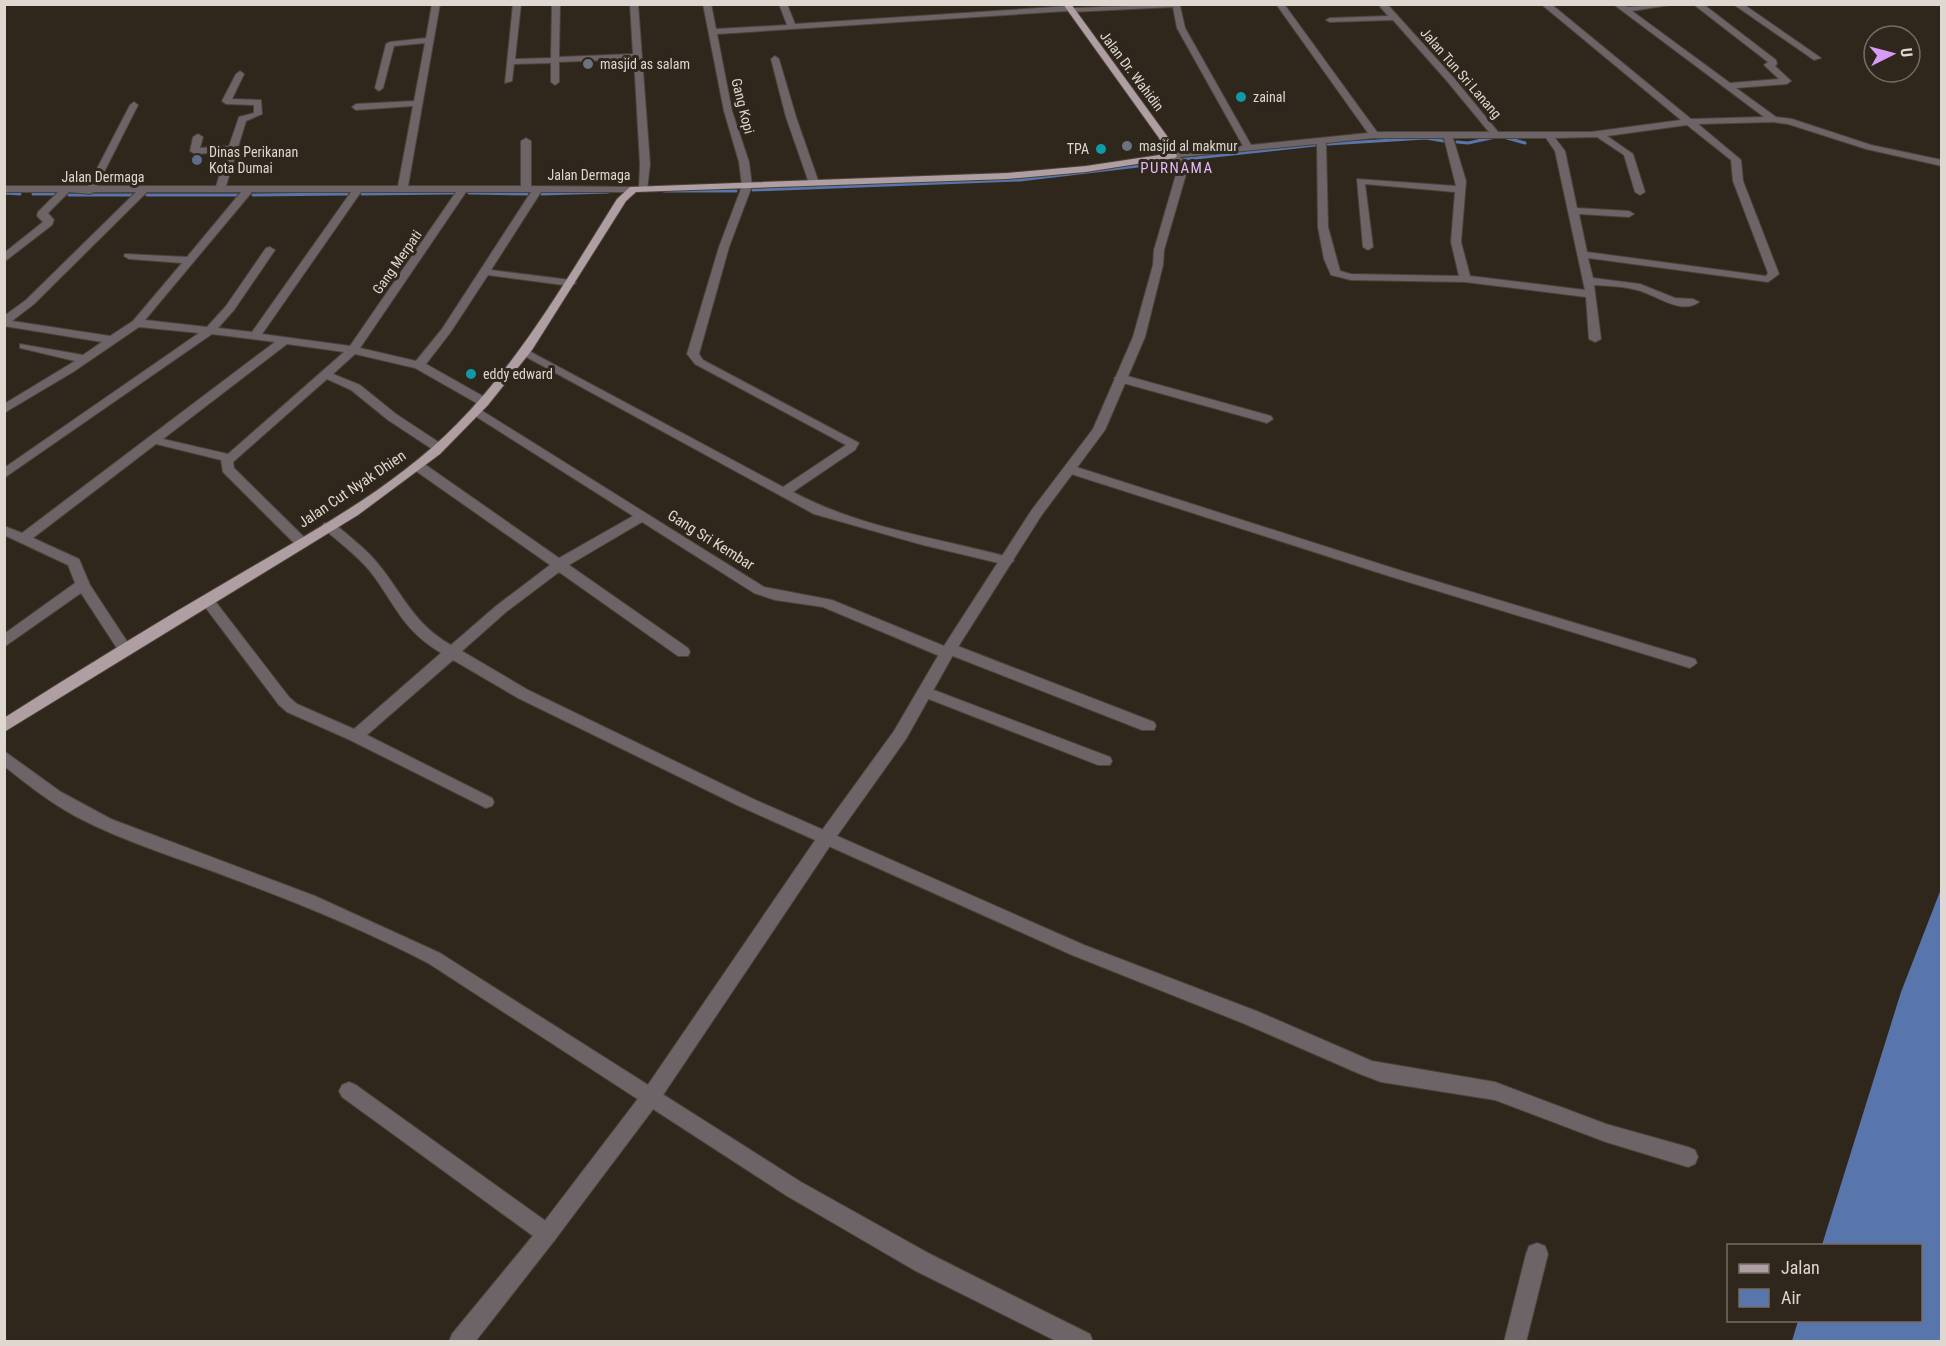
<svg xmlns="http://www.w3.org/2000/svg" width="1946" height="1346" font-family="'Roboto Condensed',sans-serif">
  <rect width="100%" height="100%" fill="#30271c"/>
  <polygon fill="#5875ac" points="1941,889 1941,1341 1792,1341 1798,1321 1920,1320 1920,1246 1822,1245 1901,992"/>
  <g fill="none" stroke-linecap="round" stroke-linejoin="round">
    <g stroke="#5875ac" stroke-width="3">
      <polyline points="1457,142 1468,143 1500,136 1525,143"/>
      <polyline points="1328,144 1426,138 1443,141"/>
      <polyline points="1177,160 1315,145"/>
      <polyline points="753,190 1020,180 1155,164"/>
      <polyline points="664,191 736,191"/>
      <polyline points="4,193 20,194"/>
      <polyline points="469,193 527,194"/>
      <polyline points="33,194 54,194"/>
      <polyline points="362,194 453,193"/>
      <polyline points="542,194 608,192"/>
      <polyline points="69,195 132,195"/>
      <polyline points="147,195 238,195"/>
      <polyline points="253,195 347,194"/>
    </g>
    <defs>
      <g id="minor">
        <path d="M432 4H440L408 186H521V141L526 138 531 141V186L636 187V191L633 192H541L491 270 571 280 576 283 571 286 488 275 450 333 426 364 488 399V405H480L415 368 355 354 333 374 360 385 396 414 443 445 445 448 443 451H435L388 420 351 390 327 379 233 462 234 468 307 540 309 543 307 546H297L223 472 221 460 156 444 33 538 79 559 90 585 132 649 130 653H120L81 593 4 647V634L75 583 68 565 4 535V526L22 533 275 342 212 334 4 478V468L199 333 139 327 73 372 4 413V404L75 361 20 348V344L83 355 102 342 4 326V316L26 300 136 192H94L90 194 69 192 48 213 54 220 52 225 4 262V253L43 222 37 216 38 212 58 192H4V186H88L130 105 134 102 138 105 97 186H216L227 152 195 154 190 151 193 137 198 134 203 137 200 148 229 146 239 117 254 113V105L226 104 222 101 236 74 240 71 244 74 232 99 261 100 262 114 246 121 226 186H398L413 106 356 110 352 107 356 104 414 101 425 43 394 46 383 88 379 91 375 88 386 44 390 42 426 38ZM147 192H241L187 257 125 254 124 256 129 259 182 263 133 321 110 336 12 321 34 304ZM252 192H351L252 332 218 328 234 310 275 250 270 247 266 248 226 306 207 327 145 320ZM361 192H456L350 346 262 334ZM466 192H531L442 329 416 361 360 348ZM287 344 344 352 228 454 163 439Z"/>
        <polygon points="513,4 521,4 515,59 551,58 552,4 560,4 559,57 633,54 630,4 638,4 650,164 647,190 639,188 640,164 634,59 559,62 559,82 555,85 551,82 551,63 514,64 512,81 505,83"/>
        <path d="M703 4H711L716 29 787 25 779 4H787L795 24 1070 6 1074 8 1184 4 1180 6 1185 28 1251 145 1368 133 1276 4H1284L1377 132H1489L1447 81 1393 20 1330 22 1326 20 1330 18 1388 16 1378 4H1387L1453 77 1498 132H1591L1681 120 1541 4H1551L1691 119 1764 117 1613 4H1623L1627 7 1676 4 1632 11 1730 83 1779 79 1764 65 1768 62 1693 4H1703L1776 60 1777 64 1775 66 1791 81 1787 84 1736 88 1776 117 1792 119 1871 145 1942 160V166L1866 149 1788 124 1773 122 1698 124 1741 160 1743 181 1779 274 1768 282 1588 258 1593 278 1640 284 1675 298 1693 299 1699 302C1681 316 1655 294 1637 290 1623 286 1608 286 1594 285L1601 339 1595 342 1589 339 1586 297 1465 282 1351 280 1331 275 1324 259 1318 227 1317 144 1169 158V154L1172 153 1243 146 1177 28 1173 7 1071 12 1067 11 717 34 732 111 749 162 752 186 729 247 699 354 703 360 859 443 855 450 793 492C860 528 939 538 1012 558L1014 561 1007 565 923 545 814 514 519 353 521 351H529L783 487 846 445 695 364 687 354 719 247 742 186 739 162 724 111ZM1687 125 1731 160 1733 181 1768 273 1766 276 1587 252 1579 214 1629 217 1634 214 1629 211 1577 208 1565 151 1555 138 1597 137 1624 155 1635 192 1640 195 1645 192 1633 154 1607 136ZM1374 138H1444L1456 186 1357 179 1363 247 1368 250 1373 247 1365 184 1455 192 1451 242 1459 276 1351 274 1340 271 1328 227 1326 143ZM1453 138H1546L1555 151 1585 290 1470 276 1461 242 1466 181Z"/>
        <polygon points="1733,4 1743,4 1821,58 1814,60"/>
        <polygon points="775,56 779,59 796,117 819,183 817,185 809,183 786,117 771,59"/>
        <polygon points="1120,374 1271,416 1273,419 1267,423 1116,381 1114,378"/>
        <path d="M476 407 764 587 832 600 944 646 950 644 955 645 1154 722 1156 726 1154 730H1142L953 656 947 658 942 657 823 607 775 600 754 593 642 522 569 565 688 648 690 652 688 656H678L559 572 506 612 462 651 528 690 751 798 1084 945 1259 1012 1372 1061 1495 1082 1606 1124 1688 1147 1695 1150 1698 1157 1695 1164 1688 1167 1606 1142 1495 1100 1381 1082 1360 1074 1245 1024 1072 955 739 806 518 698 453 660 367 735 492 798 494 802 492 806 486 808 350 740 287 712 279 705 202 603 200 600 202 597H212L289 697 297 704 354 729 441 653C400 628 396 604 369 570 356 555 339 542 324 529L322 526 324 523H334C348 536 367 549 379 565 404 596 414 624 451 645L496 606 550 565 413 469 412 466 413 463H423L559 558 633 516 472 414V408Z"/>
        <polygon points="1070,465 1402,571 1695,659 1697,663 1690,668 1392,577 1065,472 1064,469"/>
        <polygon points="926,687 1110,757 1112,761 1110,765 1098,765 921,696 918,692 921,688"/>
        <path d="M4 751 61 792 111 819 315 896 440 953 801 1182 930 1254 1090 1334 1093 1342H1058L914 1270 787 1196 428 963C366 931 301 904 236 880 182 859 126 843 75 816 49 802 27 784 4 766Z"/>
        <polygon points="349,1082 356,1085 554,1227 558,1234 554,1241 547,1244 540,1241 342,1097 339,1091 342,1085"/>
        <polygon points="1537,1243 1545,1246 1548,1254 1526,1342 1504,1342 1526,1254 1529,1246"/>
      </g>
      <polygon id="tertiary" points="1169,154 1175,154 1184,160 1187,171 1164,250 1163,265 1145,337 1105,430 1041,516 953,655 906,739 832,843 657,1104 554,1241 475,1342 449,1342 452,1334 540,1227 643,1092 820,833 894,731 942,649 1031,511 1093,429 1133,337 1153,265 1154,250 1177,171 1176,163 1169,158"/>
      <path id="primary" d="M1063 4H1071L1167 136 1177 156 1175 158 1086 172 1007 179 636 192 626 201 532 350 488 405 440 454 358 515 4 732V718C79 670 156 623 233 578 311 532 393 489 457 424 522 358 568 277 617 199L630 187 1007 173 1086 166 1166 154 1159 138Z"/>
    </defs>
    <use href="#minor" stroke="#4c4339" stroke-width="2"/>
    <use href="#tertiary" stroke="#4c4339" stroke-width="2"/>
    <use href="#primary" stroke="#4c4339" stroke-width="2"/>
    <use href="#minor" fill="#6c6466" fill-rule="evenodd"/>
    <use href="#tertiary" fill="#6c6466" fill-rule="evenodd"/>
    <use href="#primary" fill="#af9fa2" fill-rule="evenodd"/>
  </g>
  <g fill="#6b7280" stroke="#30271c" stroke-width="2">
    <circle cx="588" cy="64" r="6"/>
    <circle cx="1127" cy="146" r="6"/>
  </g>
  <g fill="#0f9aa8" stroke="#30271c" stroke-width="2">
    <circle cx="1241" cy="97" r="6"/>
    <circle cx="1101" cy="149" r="6"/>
    <circle cx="471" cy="374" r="6"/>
  </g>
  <circle fill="#5c6f8a" stroke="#30271c" stroke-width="2" cx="197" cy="160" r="6"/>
  <g text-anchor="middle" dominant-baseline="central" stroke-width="6" stroke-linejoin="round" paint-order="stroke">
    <g font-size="14" fill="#ded8d1" stroke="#30271c" text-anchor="start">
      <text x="600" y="64">masjid as salam</text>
      <text x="1253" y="97">zainal</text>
      <text x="1139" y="146">masjid al makmur</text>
      <text x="1089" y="149" text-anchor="end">TPA</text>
      <text x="209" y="152">Dinas Perikanan<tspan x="209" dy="16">Kota Dumai</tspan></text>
      <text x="483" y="374">eddy edward</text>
    </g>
    <g font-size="14" fill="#ded8d1" stroke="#30271c">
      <text transform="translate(1132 71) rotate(53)">Jalan Dr. Wahidin</text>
      <text transform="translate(1461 73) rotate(49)">Jalan Tun Sri Lanang</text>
      <text transform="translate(743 106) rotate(76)">Gang Kopi</text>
      <text x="589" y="175">Jalan Dermaga</text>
      <text x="103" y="177">Jalan Dermaga</text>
      <text transform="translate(397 262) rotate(-55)">Gang Merpati</text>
    </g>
    <g font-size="15" letter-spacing="1.5" fill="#e5bafc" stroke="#30271c">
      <text x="1177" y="168">PURNAMA</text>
    </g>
    <g font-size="15" fill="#ded8d1" stroke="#30271c">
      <text transform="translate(352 489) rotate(-34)">Jalan Cut Nyak Dhien</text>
      <text transform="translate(711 540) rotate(32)">Gang Sri Kembar</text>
    </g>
  </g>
  <rect width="1946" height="1346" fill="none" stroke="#ded8d1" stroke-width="12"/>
  <rect x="1727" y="1244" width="195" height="78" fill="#30271c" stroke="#766e64" stroke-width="1.5"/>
  <rect x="1739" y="1264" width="30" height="9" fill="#af9fa2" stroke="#766e64" stroke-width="1.5"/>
  <text x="1781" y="1274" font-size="18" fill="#ded8d1">Jalan</text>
  <rect x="1739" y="1289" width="30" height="18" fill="#5875ac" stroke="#766e64" stroke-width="1.5"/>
  <text x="1781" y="1304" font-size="18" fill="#ded8d1">Air</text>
  <g transform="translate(1892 54) rotate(84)"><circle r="28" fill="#30271c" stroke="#766e64" stroke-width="1.5"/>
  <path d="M0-4.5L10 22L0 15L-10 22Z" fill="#d89af8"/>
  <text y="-9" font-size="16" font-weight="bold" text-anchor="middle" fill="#ded8d1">U</text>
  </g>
</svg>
